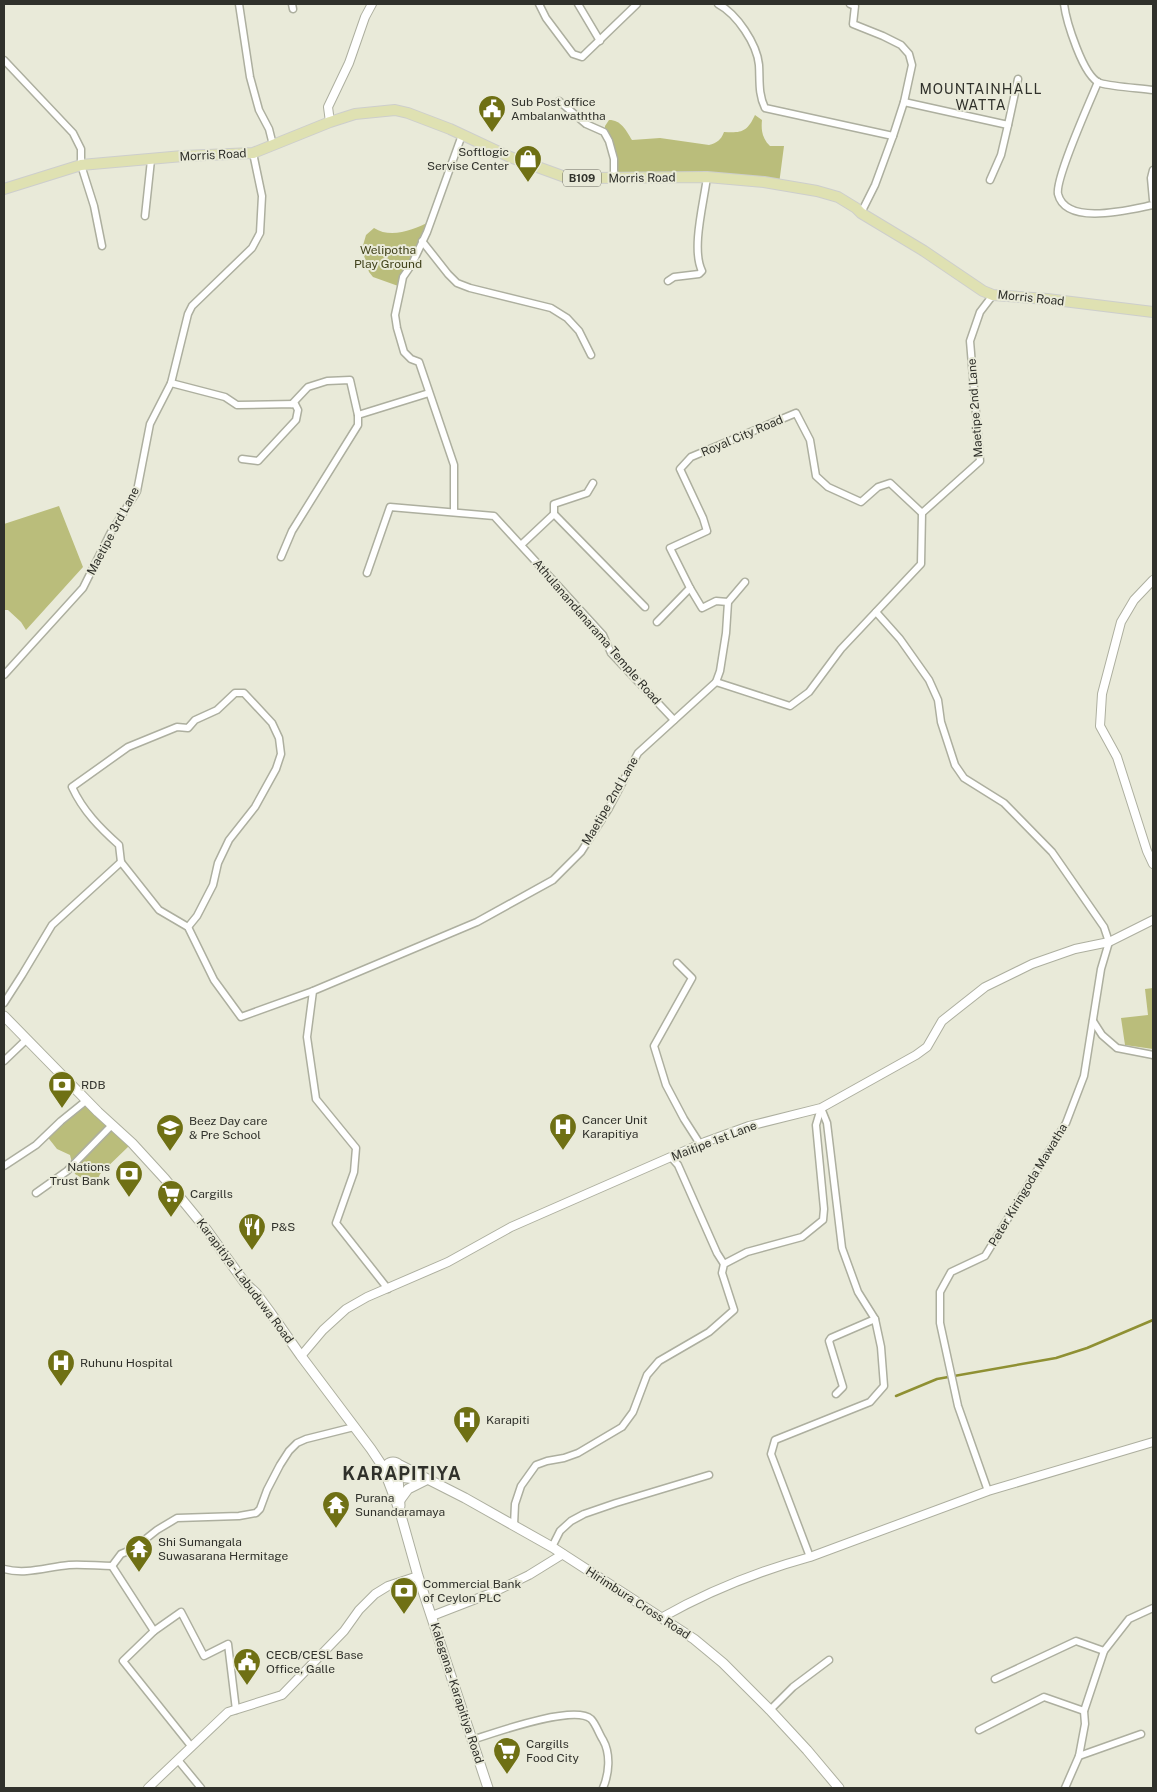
<svg xmlns="http://www.w3.org/2000/svg" width="1157" height="1792" font-family="'Public Sans',sans-serif">
  <rect width="100%" height="100%" fill="#e9ead9"/>
  <g fill="#babd7b">
    <path d="M755 115 762 120C761 130 762 138 770 146H784L779 184 618 178 611 142 605 133V126L609 120C621 120 626 130 632 140L660 138 709 145C717 143 721 140 724 132 742 133 747 132 755 115Z"/>
    <path d="M431 221 401 287 373 277 369 272 362 249 366 235 374 228C391 239 413 230 431 221Z"/>
    <polygon points="59,506 83,567 26,630 21,622 8,610 4,610 4,524"/>
    <polygon points="1153,988 1153,1049 1125,1045 1121,1018 1148,1015 1145,989"/>
    <polygon points="87,1100 129,1146 100,1174 95,1186 75,1174 70,1155 57,1149 46,1135"/>
  </g>
  <g fill="none" stroke-linecap="round" stroke-linejoin="round">
    <polyline stroke="#8f9033" stroke-width="2.5" points="896,1396 937,1379 1056,1358 1087,1348 1153,1320"/>
    <defs>
      <g id="minor">
        <polyline points="239,4 250,77 259,110 269,129 273,145"/>
        <polyline points="292,4 293,9"/>
        <polyline points="539,4 546,18 573,54 582,57 637,4"/>
        <polyline points="578,4 600,41"/>
        <path d="M718 4C737 14 757 44 759 65 760 80 758 94 765 108L893 136"/>
        <polyline points="850,4 855,6 853,24 883,36 901,45 909,54 912,65 904,102 893,136 875,185 861,213"/>
        <path d="M1064 4C1066 20 1083 77 1100 83 1114 87 1138 88 1153 90"/>
        <polyline points="4,60 73,133 81,149 81,165 94,206 102,246"/>
        <path d="M1098 82C1090 101 1055 179 1058 194 1066 227 1132 209 1153 205"/>
        <polyline points="559,101 586,124 604,132 609,141 614,159 614,178"/>
        <polyline points="904,102 1008,125 1018,79"/>
        <polyline points="1153,170 1151,178 1153,200"/>
        <polyline points="990,180 1001,155 1008,125"/>
        <polyline points="145,216 151,160"/>
        <polyline points="422,241 448,274 457,283 470,288 551,308 567,318 579,331 591,355"/>
        <path d="M668 281 674 277 699 274 702 271C691 249 704 202 707 177"/>
        <polyline points="171,383 225,397 237,405 295,404 298,410 296,420 258,461 242,459"/>
        <polyline points="292,404 308,387 327,381 350,380 358,415"/>
        <polyline points="454,512 454,465 419,362 411,359 404,352 397,328 395,315 401,287 403,277 412,264 427,232 462,135"/>
        <polyline points="554,514 554,504 587,493 593,483"/>
        <polyline points="521,545 554,514 645,607"/>
        <polyline points="281,557 292,531 358,425 358,415 429,393"/>
        <polyline points="367,573 390,507 494,516 603,635 611,653 674,720"/>
        <polyline points="690,588 702,608 716,601 728,602"/>
        <polyline points="876,612 900,639 929,680 938,700 941,722 955,765 964,778 1004,803 1052,852 1104,927 1109,942 1101,969 1084,1076 1066,1123 985,1256 951,1272 940,1292 940,1323 958,1406 988,1491"/>
        <polyline points="657,622 690,588 670,548 707,531 703,518 680,469 691,457 796,413 810,440 816,476 828,487 861,502 878,487 890,483 922,513"/>
        <polyline points="4,675 83,588 110,534 137,491 150,424 171,383 188,314 192,306 252,248 260,233 262,196 253,153"/>
        <polyline points="716,682 720,671 726,633 728,602 745,582"/>
        <path d="M121 862 119 845C100 828 83 811 72 787L128 747 177 727 188 728 195 720 217 710 235 693H244L272 723 279 738 281 754 276 769 255 807 229 840 218 863 213 885 197 916 188 927"/>
        <polyline points="677,963 692,978 654,1046 666,1085 684,1119 700,1144"/>
        <polyline points="313,991 307,1037 316,1099 356,1148 354,1172 336,1223 388,1289"/>
        <polyline points="4,1003 22,975 52,925 121,862 159,910 188,927 214,980 241,1017 313,991 477,922 553,880 581,852 609,808 638,753 716,682 790,706 809,692 841,649 921,564 922,513 980,461 970,341 980,312 993,295"/>
        <polyline points="1093,1021 1102,1035 1117,1048 1153,1055"/>
        <polyline points="4,1061 27,1039"/>
        <polyline points="671,1157 678,1165 717,1253 724,1264"/>
        <polyline points="4,1166 36,1145 61,1121 87,1100"/>
        <polyline points="36,1193 67,1171 112,1125"/>
        <polyline points="836,1394 843,1387 829,1341 831,1338 875,1319"/>
        <polyline points="514,1525 515,1504 521,1486 536,1465 547,1461 564,1458 578,1453 622,1427 633,1412 647,1375 659,1361 709,1332 734,1310 722,1273 724,1264 747,1252 802,1237 823,1220 824,1209 816,1125 821,1108"/>
        <polyline points="552,1547 560,1531 571,1521 584,1514 616,1503 709,1475"/>
        <polyline points="810,1557 771,1454 775,1440 870,1402 884,1386 881,1347 875,1319 858,1292 842,1248 827,1123 821,1108"/>
        <polyline points="112,1566 121,1554 133,1549 157,1530 177,1518 239,1516 256,1513 260,1509 267,1490 280,1465 289,1451 297,1443 306,1439 354,1427"/>
        <polyline points="112,1566 154,1631 123,1661 191,1746"/>
        <path d="M4 1569C26 1575 47 1567 69 1565 83 1564 98 1566 112 1566"/>
        <polyline points="154,1631 181,1612 204,1656 228,1644 236,1710"/>
        <polyline points="995,1679 1076,1641 1104,1651"/>
        <polyline points="770,1710 793,1687 829,1660"/>
        <polyline points="979,1730 1044,1697 1084,1711"/>
        <path d="M472 1740C494 1733 574 1704 591 1719 596 1724 599 1734 603 1740 611 1754 609 1774 603 1788"/>
        <polyline points="1079,1756 1141,1734"/>
        <polyline points="178,1760 201,1788"/>
        <polyline points="1065,1788 1079,1756 1085,1724 1084,1711 1104,1651 1129,1619 1153,1608"/>
      </g>
      <g id="tertiary">
        <polyline points="330,122 328,107 349,63 365,17 372,4"/>
        <polyline points="1153,580 1134,600 1121,622 1102,694 1100,726 1117,757 1147,851 1153,864"/>
        <polyline points="301,1356 323,1330 346,1309 367,1297 448,1262 511,1227 705,1142 749,1126 821,1108 916,1055 927,1047 942,1021 985,987 1032,964 1075,949 1109,942 1153,920"/>
        <polyline points="432,1616 494,1592 529,1575 563,1554"/>
        <path d="M661 1618C707 1592 759 1571 810 1557L988 1491 1153 1442"/>
        <polyline points="148,1788 228,1712 282,1695 344,1631 359,1610 375,1594 388,1586 418,1576"/>
      </g>
      <g id="secondary">
        <polyline points="4,1016 98,1112 132,1143 165,1179 206,1229 245,1283 256,1293 270,1312 301,1356 371,1449 385,1470"/>
        <circle cx="393" cy="1470" r="8"/>
        <polyline points="400,1465 465,1498 552,1547 694,1639 723,1663 770,1710 807,1750 839,1788"/>
        <polyline points="386,1475 400,1512 418,1576 488,1788"/>
        <polyline points="399,1477 424,1480"/>
        <polyline points="398,1478 400,1506"/>
        <polyline points="400,1500 408,1489 426,1480"/>
      </g>
      <polyline id="primary" points="4,189 81,165 183,156 253,153 330,122 355,114 395,110 408,113 450,129 510,157 565,177 589,178 707,177 764,182 817,191 838,197 856,208 861,213 924,251 983,291 993,295 1047,299 1153,312"/>
    </defs>
    <use href="#minor" stroke="#adaf9f" stroke-width="9"/>
    <use href="#tertiary" stroke="#adaf9f" stroke-width="10"/>
    <use href="#secondary" stroke="#adaf9f" stroke-width="11"/>
    <use href="#primary" stroke="#cdcecc" stroke-width="12"/>
    <use href="#minor" stroke="#fff" stroke-width="6"/>
    <use href="#tertiary" stroke="#fff" stroke-width="8"/>
    <use href="#secondary" stroke="#fff" stroke-width="9"/>
    <use href="#primary" stroke="#dfe1b2" stroke-width="10"/>
  </g>
  <defs>
    <symbol id="civic-pin" viewBox="-11 -11 22 30"><path d="M0 17L-7.5 6A9.5 9.5 0 1 1 7.5 6Z" fill="#6f7014" stroke="#e9ead9"/><path d="M-.6-6.5H3V-4.5H.6V-3L4-1V1h2V6H-6V1h2V-1L-.6-3ZM-1.2 2.5V6h2.4V2.5Z" fill="#fff"/></symbol>
    <symbol id="shop-pin" viewBox="-11 -11 22 30"><path d="M0 17L-7.5 6A9.5 9.5 0 1 1 7.5 6Z" fill="#6f7014" stroke="#e9ead9"/><path d="M-5-2.5h2.3a2.7 3.5 0 0 1 5.4 0H5L5.5 6h-11ZM-1.5-2.5h3a1.5 2.3 0 0 0-3 0Z" fill="#fff"/></symbol>
    <symbol id="bank-pin" viewBox="-11 -11 22 30"><path d="M0 17L-7.5 6A9.5 9.5 0 1 1 7.5 6Z" fill="#6f7014" stroke="#e9ead9"/><path d="M-6-4H6V4H-6ZM0-2.3a2.3 2.3 0 1 0 0 4.6a2.3 2.3 0 1 0 0-4.6Z" fill="#fff"/></symbol>
    <symbol id="hospital-pin" viewBox="-11 -11 22 30"><path d="M0 17L-7.5 6A9.5 9.5 0 1 1 7.5 6Z" fill="#6f7014" stroke="#e9ead9"/><path d="M-5-5h3v3.5h4V-5h3V5h-3V1.5h-4V5h-3Z" fill="#fff"/></symbol>
    <symbol id="school-pin" viewBox="-11 -11 22 30"><path d="M0 17L-7.5 6A9.5 9.5 0 1 1 7.5 6Z" fill="#6f7014" stroke="#e9ead9"/><path d="M0-5L7-2L0 1L-7-2ZM-4 1L0 2.5L4 1V4Q0 6-4 4Z" fill="#fff"/></symbol>
    <symbol id="supermarket-pin" viewBox="-11 -11 22 30"><path d="M0 17L-7.5 6A9.5 9.5 0 1 1 7.5 6Z" fill="#6f7014" stroke="#e9ead9"/><path d="M-6-5.5h2.5l.6 2H6L4.5 2H-2.5L-4.4-4H-6ZM-1.5 3.2a1.3 1.3 0 1 0 .1 0ZM3 3.2a1.3 1.3 0 1 0 .1 0Z" fill="#fff"/></symbol>
    <symbol id="restaurant-pin" viewBox="-11 -11 22 30"><path d="M0 17L-7.5 6A9.5 9.5 0 1 1 7.5 6Z" fill="#6f7014" stroke="#e9ead9"/><path d="M-5-6h1v4h1v-4h1v4h1v-4h1v5L-1.5 .5V6h-2V.5L-5-1ZM5-6V6H3V1.5H1.5Q1.5-4 5-6Z" fill="#fff"/></symbol>
    <symbol id="temple-pin" viewBox="-11 -11 22 30"><path d="M0 17L-7.5 6A9.5 9.5 0 1 1 7.5 6Z" fill="#6f7014" stroke="#e9ead9"/><path d="M0-6L5-2H3V0L6.5 2.5H4V6H1.5V3h-3V6H-4V2.5H-6.5L-3 0V-2H-5Z" fill="#fff"/></symbol>
  </defs>
  <g fill-rule="evenodd">
    <use href="#civic-pin" x="476" y="93" width="32" height="43"/>
    <use href="#shop-pin" x="512" y="143" width="32" height="43"/>
    <use href="#bank-pin" x="46" y="1069" width="32" height="43"/>
    <use href="#hospital-pin" x="547" y="1111" width="32" height="43"/>
    <use href="#school-pin" x="154" y="1112" width="32" height="43"/>
    <use href="#bank-pin" x="113" y="1158" width="32" height="43"/>
    <use href="#supermarket-pin" x="155" y="1178" width="32" height="43"/>
    <use href="#restaurant-pin" x="236" y="1211" width="32" height="43"/>
    <use href="#hospital-pin" x="45" y="1347" width="32" height="43"/>
    <use href="#hospital-pin" x="451" y="1404" width="32" height="43"/>
    <use href="#temple-pin" x="320" y="1489" width="32" height="43"/>
    <use href="#temple-pin" x="123" y="1533" width="32" height="43"/>
    <use href="#bank-pin" x="388" y="1575" width="32" height="43"/>
    <use href="#civic-pin" x="231" y="1646" width="32" height="43"/>
    <use href="#supermarket-pin" x="491" y="1735" width="32" height="43"/>
  </g>
  <g text-anchor="middle" dominant-baseline="central" stroke-width="4" stroke-linejoin="round" paint-order="stroke">
    <rect fill="#e9ead9" stroke="#68685f" stroke-width="1" x="563" y="169.5" width="38" height="17" rx="4"/>
    <g font-size="11" font-weight="bold" fill="#30312b">
      <text x="582" y="178">B109</text>
    </g>
    <g font-size="12" fill="#30312b" stroke="#e9ead9" text-anchor="start">
      <text x="511" y="102">Sub Post office<tspan x="511" dy="14">Ambalanwaththa</tspan></text>
      <text x="509" y="152" text-anchor="end">Softlogic<tspan x="509" dy="14">Servise Center</tspan></text>
      <text x="81" y="1085">RDB</text>
      <text x="582" y="1120">Cancer Unit<tspan x="582" dy="14">Karapitiya</tspan></text>
      <text x="189" y="1121">Beez Day care<tspan x="189" dy="14">&amp; Pre School</tspan></text>
      <text x="110" y="1167" text-anchor="end">Nations<tspan x="110" dy="14">Trust Bank</tspan></text>
      <text x="190" y="1194">Cargills</text>
      <text x="271" y="1227">P&amp;S</text>
      <text x="80" y="1363">Ruhunu Hospital</text>
      <text x="486" y="1420">Karapiti</text>
      <text x="355" y="1498">Purana<tspan x="355" dy="14">Sunandaramaya</tspan></text>
      <text x="158" y="1542">Shi Sumangala<tspan x="158" dy="14">Suwasarana Hermitage</tspan></text>
      <text x="423" y="1584">Commercial Bank<tspan x="423" dy="14">of Ceylon PLC</tspan></text>
      <text x="266" y="1655">CECB/CESL Base<tspan x="266" dy="14">Office, Galle</tspan></text>
      <text x="526" y="1744">Cargills<tspan x="526" dy="14">Food City</tspan></text>
    </g>
    <g font-size="12" fill="#30312b" stroke="#e9ead9">
      <text transform="translate(213 155) rotate(-3)">Morris Road</text>
      <text transform="translate(642 178) rotate(-1)">Morris Road</text>
      <text transform="translate(1031 298) rotate(6)">Morris Road</text>
      <text transform="translate(975 408) rotate(-94)">Maetipe 2nd Lane</text>
      <text transform="translate(742 436) rotate(-23)">Royal City Road</text>
      <text transform="translate(113 531) rotate(-62)">Maetipe 3rd Lane</text>
      <text transform="translate(597 632) rotate(49)">Athulanandanarama Temple Road</text>
      <text transform="translate(610 801) rotate(-60)">Maetipe 2nd Lane</text>
      <text transform="translate(714 1141) rotate(-21)">Maitipe 1st Lane</text>
      <text transform="translate(1028 1185) rotate(-59)">Peter Kiringoda Mawatha</text>
      <text transform="translate(245 1281) rotate(53)">Karapitiya - Labuduwa Road</text>
      <text transform="translate(638 1603) rotate(33)">Hirimbura Cross Road</text>
      <text transform="translate(457 1693) rotate(72)">Kalegana - Karapitiya Road</text>
    </g>
    <g font-size="12" fill="#41421b" stroke="#e9ead9">
      <text x="388" y="250">Welipotha<tspan x="388" dy="14">Play Ground</tspan></text>
    </g>
    <g font-size="14" letter-spacing="1" fill="#30312b" stroke="#e9ead9">
      <text x="981" y="89">MOUNTAINHALL<tspan x="981" dy="16">WATTA</tspan></text>
    </g>
    <g font-size="18" font-weight="bold" letter-spacing="1" fill="#30312b" stroke="#e9ead9">
      <text x="402" y="1473">KARAPITIYA</text>
    </g>
  </g>
  <rect width="1157" height="1792" fill="none" stroke="#30312b" stroke-width="10"/>
</svg>
